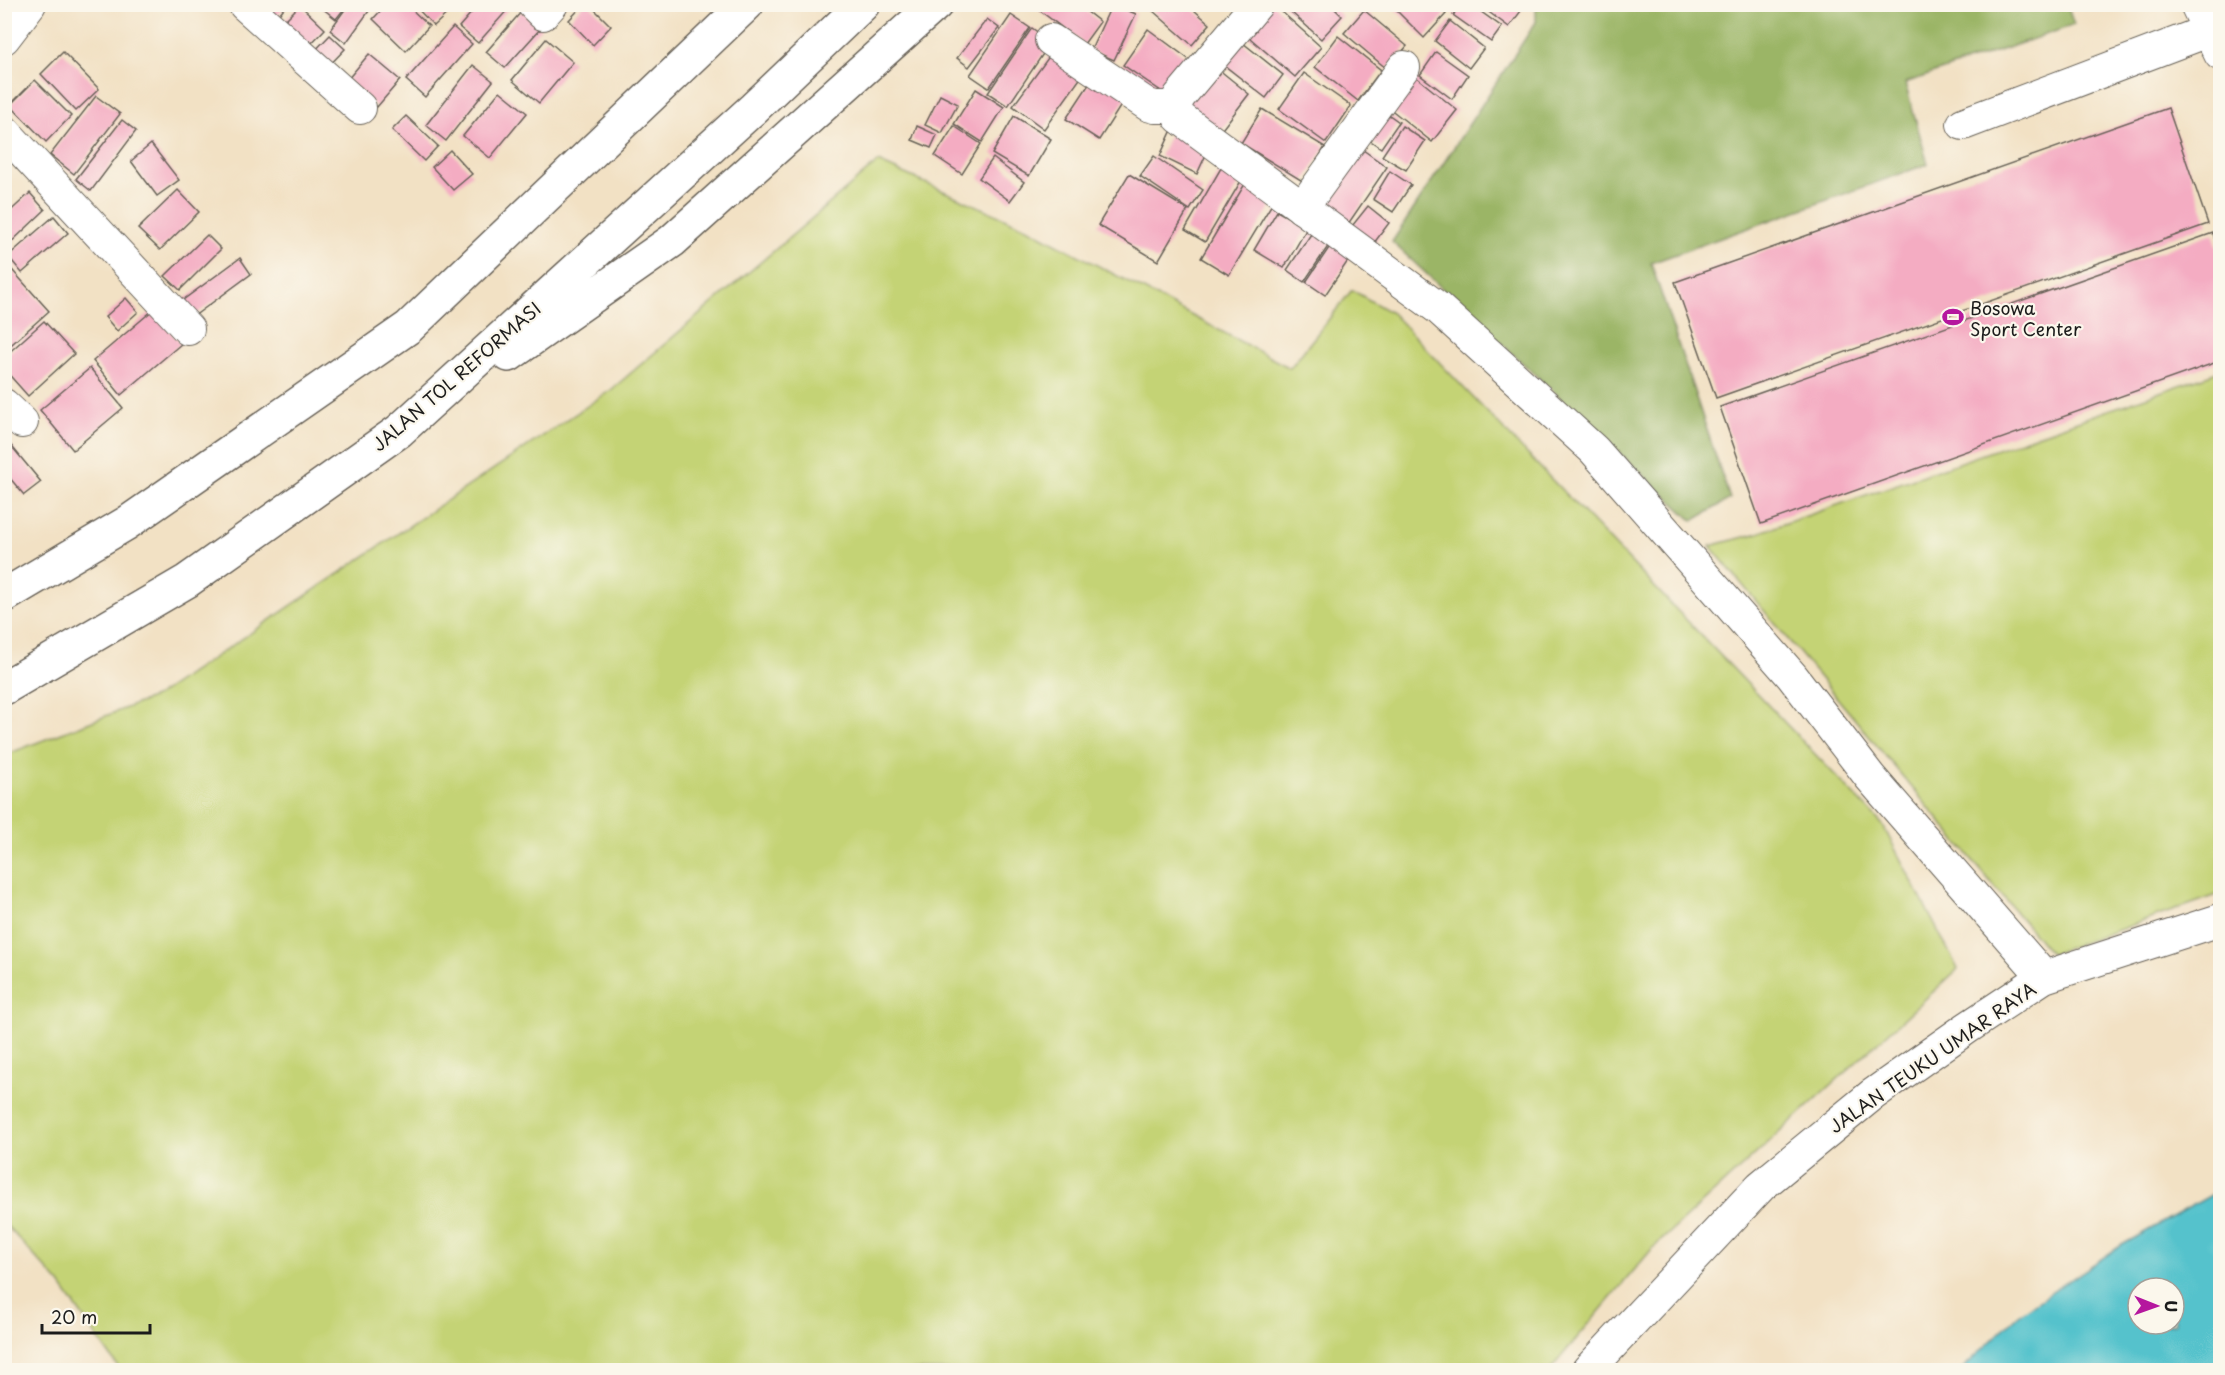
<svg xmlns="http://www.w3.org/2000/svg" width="2225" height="1375" font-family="'Playpen Sans',sans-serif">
  <rect width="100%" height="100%" fill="#fbf7ec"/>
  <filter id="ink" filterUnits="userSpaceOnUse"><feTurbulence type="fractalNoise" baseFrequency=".0167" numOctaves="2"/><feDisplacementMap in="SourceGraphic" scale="12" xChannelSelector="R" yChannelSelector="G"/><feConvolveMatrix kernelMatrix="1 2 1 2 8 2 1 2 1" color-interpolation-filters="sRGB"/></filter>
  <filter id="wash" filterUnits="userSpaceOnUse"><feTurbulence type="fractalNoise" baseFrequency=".008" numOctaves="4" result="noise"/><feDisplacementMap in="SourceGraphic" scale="24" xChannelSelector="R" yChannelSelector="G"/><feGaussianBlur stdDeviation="1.35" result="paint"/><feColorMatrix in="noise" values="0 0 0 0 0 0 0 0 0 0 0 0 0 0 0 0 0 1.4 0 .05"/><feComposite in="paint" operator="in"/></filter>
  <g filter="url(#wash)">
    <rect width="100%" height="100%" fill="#f2e1c4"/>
    <g fill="#c4d375" stroke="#707848" stroke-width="1.5">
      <polygon points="878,162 1031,230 1290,368 1352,290 1392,313 1882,824 1958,969 1652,1249 1550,1370 120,1370 60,1284 5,1224 5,755 157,696 611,390"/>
      <polygon points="2220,371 2220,894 2051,954 1710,546 1752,535"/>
    </g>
    <polygon fill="#9bb566" stroke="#5c6841" stroke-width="1.5" points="1536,5 2067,5 2074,25 1905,83 1928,164 1651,263 1730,499 1693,521 1392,242 1536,22"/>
    <path fill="#55c2cc" stroke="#386f74" stroke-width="1.5" fill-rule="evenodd" d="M2220 1190V1370H1961L2018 1315 2122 1245ZM2138 1288H2174V1324H2138Z"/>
    <g id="blocks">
      <g fill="#f4acc2">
        <polygon points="255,4 287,4 273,22"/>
        <polygon points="317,4 348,4 336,19"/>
        <polygon points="349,4 374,4 346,43 330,30"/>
        <polygon points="387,4 406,4 429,26 406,51 373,19"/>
        <polygon points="413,4 453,4 455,6 434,26"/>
        <polygon points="479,4 508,4 510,7 478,43 459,27"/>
        <polygon points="584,4 589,4 611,26 593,45 569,20"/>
        <polygon points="1037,4 1077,4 1100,22 1084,44 1035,7"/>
        <polygon points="1112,4 1136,14 1114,60 1091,50"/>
        <polygon points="1158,4 1187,4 1210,24 1192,45 1153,11"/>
        <polygon points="1266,4 1273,4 1321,47 1295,77 1243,32"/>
        <polygon points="1282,4 1330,4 1342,16 1321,39"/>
        <polygon points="1461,4 1470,4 1502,27 1491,42 1453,15"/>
        <polygon points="1478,4 1512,4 1521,11 1509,27"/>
        <polygon points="300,5 325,29 305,50 279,26"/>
        <polygon points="1395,5 1437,5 1446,14 1424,38 1393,7"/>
        <polygon points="1364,10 1407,46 1387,69 1344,33"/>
        <polygon points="522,11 541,28 505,68 486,52"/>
        <polygon points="1011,15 1030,28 989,88 970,75"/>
        <polygon points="987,19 999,28 969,67 957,58"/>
        <polygon points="1450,21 1484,48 1469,68 1435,41"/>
        <polygon points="453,27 472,44 425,97 406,80"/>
        <polygon points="1032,28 1051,42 1008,106 988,93"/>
        <polygon points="1148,29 1191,61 1167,95 1123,65"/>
        <polygon points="330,35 345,49 323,72 308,58"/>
        <polygon points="1338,36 1381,70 1358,101 1315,67"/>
        <polygon points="546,39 573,62 539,103 512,80"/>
        <polygon points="1238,39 1283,75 1266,98 1220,62"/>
        <polygon points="1056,47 1087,69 1044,129 1013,106"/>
        <polygon points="63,52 99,89 76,111 41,74"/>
        <polygon points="1436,52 1468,75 1452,99 1420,75"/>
        <polygon points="369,54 400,80 377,107 347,80"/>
        <polygon points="1212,64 1249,94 1220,132 1182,103"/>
        <polygon points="473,65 493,81 446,141 426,125"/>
        <polygon points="1410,72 1457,110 1432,142 1384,104"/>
        <polygon points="1304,73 1351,106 1326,143 1279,109"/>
        <polygon points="1095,75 1127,96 1099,140 1066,119"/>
        <polygon points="35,80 71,116 46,142 10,105"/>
        <polygon points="976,89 1004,107 982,142 954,124"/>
        <polygon points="500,91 527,113 490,158 463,136"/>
        <polygon points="940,95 958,104 942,133 925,125"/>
        <polygon points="96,96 120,114 74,174 50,155"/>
        <polygon points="2168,108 2208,224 1716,398 1675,282"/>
        <polygon points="1262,109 1325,147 1304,182 1241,143"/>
        <polygon points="1381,109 1399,122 1381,148 1362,135"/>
        <polygon points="406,116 438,146 424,161 392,130"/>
        <polygon points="1014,116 1051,139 1029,176 992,154"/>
        <polygon points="122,120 136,131 91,191 76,179"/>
        <polygon points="917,126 937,135 931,148 912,140"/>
        <polygon points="954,126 981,144 962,174 935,156"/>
        <polygon points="1402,126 1425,141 1406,170 1382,156"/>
        <polygon points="1172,130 1209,148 1197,174 1160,156"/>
        <polygon points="151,144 179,180 157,196 131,161"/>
        <polygon points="1356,145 1387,167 1346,227 1315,205"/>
        <polygon points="450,150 472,174 453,190 432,167"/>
        <polygon points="1154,156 1203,190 1190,210 1140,176"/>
        <polygon points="993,158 1024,182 1010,201 979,178"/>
        <polygon points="1221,168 1241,181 1205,242 1185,230"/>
        <polygon points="1390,171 1411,185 1393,212 1373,199"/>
        <polygon points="1129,174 1188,210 1158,261 1098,225"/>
        <polygon points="1249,177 1278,194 1229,275 1201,258"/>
        <polygon points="178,190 199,212 160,250 138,229"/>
        <polygon points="30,193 45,210 4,249 4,217"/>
        <polygon points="1368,206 1389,223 1374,243 1352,226"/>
        <polygon points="1277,211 1307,228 1284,268 1254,250"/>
        <polygon points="54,216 68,233 22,273 8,256"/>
        <polygon points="1313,231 1331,242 1304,282 1287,270"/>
        <polygon points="2213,233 2220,255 2220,361 1761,524 1720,407"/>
        <polygon points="207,235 221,249 180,290 165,276"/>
        <polygon points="1335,239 1354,252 1325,295 1306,282"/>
        <polygon points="240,258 251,274 194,316 183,300"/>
        <polygon points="4,261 49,311 4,351"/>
        <polygon points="126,298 138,312 117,331 105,317"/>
        <polygon points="153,310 181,344 121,395 93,361"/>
        <polygon points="44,321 74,354 28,396 4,369 4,357"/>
        <polygon points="90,368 123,408 73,450 40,410"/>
        <polygon points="4,437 41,482 24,495 4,471"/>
      </g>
    </g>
  </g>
  <g filter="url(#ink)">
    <use href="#blocks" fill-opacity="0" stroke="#676157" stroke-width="1.5"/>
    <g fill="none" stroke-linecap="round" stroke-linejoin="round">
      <defs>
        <g id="minor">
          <polyline points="244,4 360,108"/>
          <polyline points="533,4 543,14 552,4"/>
          <polyline points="1257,4 1179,97 1175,107 1179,117 1438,308 1594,450 1792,676 1870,777 2044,977"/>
          <polyline points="2196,4 2220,54"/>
          <polyline points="4,38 30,4"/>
          <polyline points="1051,40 1148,105 1155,107 1175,107"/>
          <polyline points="1963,124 2208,31"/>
          <polyline points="4,131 188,329"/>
          <polyline points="1302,208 1404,67"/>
          <polyline points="4,405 22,422"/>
          <polyline points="1588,1370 1761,1186 1872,1095 1967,1028 2044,977 2220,920"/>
        </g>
        <g id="motorway">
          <polyline points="509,355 672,241 936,4"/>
          <polyline points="4,596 127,523 409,327 747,4"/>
          <polyline points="4,688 187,581 399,431 754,108 863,4"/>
        </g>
      </defs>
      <use href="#minor" stroke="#676157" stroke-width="34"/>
      <use href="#motorway" stroke="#676157" stroke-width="36"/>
      <use href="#minor" stroke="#fff" stroke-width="32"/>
      <use href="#motorway" stroke="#fff" stroke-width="33"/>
    </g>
  </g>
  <defs>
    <symbol id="stadium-bare" viewBox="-9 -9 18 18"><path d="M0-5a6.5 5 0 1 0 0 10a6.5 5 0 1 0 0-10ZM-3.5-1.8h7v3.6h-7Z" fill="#b5179e" stroke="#fbf7ec" stroke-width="2.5" paint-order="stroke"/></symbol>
  </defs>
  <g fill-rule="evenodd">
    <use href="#stadium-bare" x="1938" y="302" width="30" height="30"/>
  </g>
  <g text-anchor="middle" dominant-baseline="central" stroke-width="4.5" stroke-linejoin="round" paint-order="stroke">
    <g font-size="18" fill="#1c1c1c" stroke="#fbf7ec" text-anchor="start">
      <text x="1970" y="307">Bosowa<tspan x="1970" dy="21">Sport Center</tspan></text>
    </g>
    <g font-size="18" fill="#1c1c1c" stroke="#fbf7ec">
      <text transform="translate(456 376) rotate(-41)">JALAN TOL REFORMASI</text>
      <text transform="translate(1932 1057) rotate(-35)">JALAN TEUKU UMAR RAYA</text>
    </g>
  </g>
  <rect width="2225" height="1375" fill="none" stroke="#fbf7ec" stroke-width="24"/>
  <g transform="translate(2156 1306) rotate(91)"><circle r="28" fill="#fbf7ec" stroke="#a29f99" stroke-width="1.5"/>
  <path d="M0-4.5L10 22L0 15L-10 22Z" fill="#b5179e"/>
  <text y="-9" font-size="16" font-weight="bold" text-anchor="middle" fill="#1c1c1c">U</text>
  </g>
  <path d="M42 1324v9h108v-9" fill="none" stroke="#1c1c1c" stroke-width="3"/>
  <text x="51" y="1324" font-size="18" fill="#1c1c1c" stroke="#fbf7ec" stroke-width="4.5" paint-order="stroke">20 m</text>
</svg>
